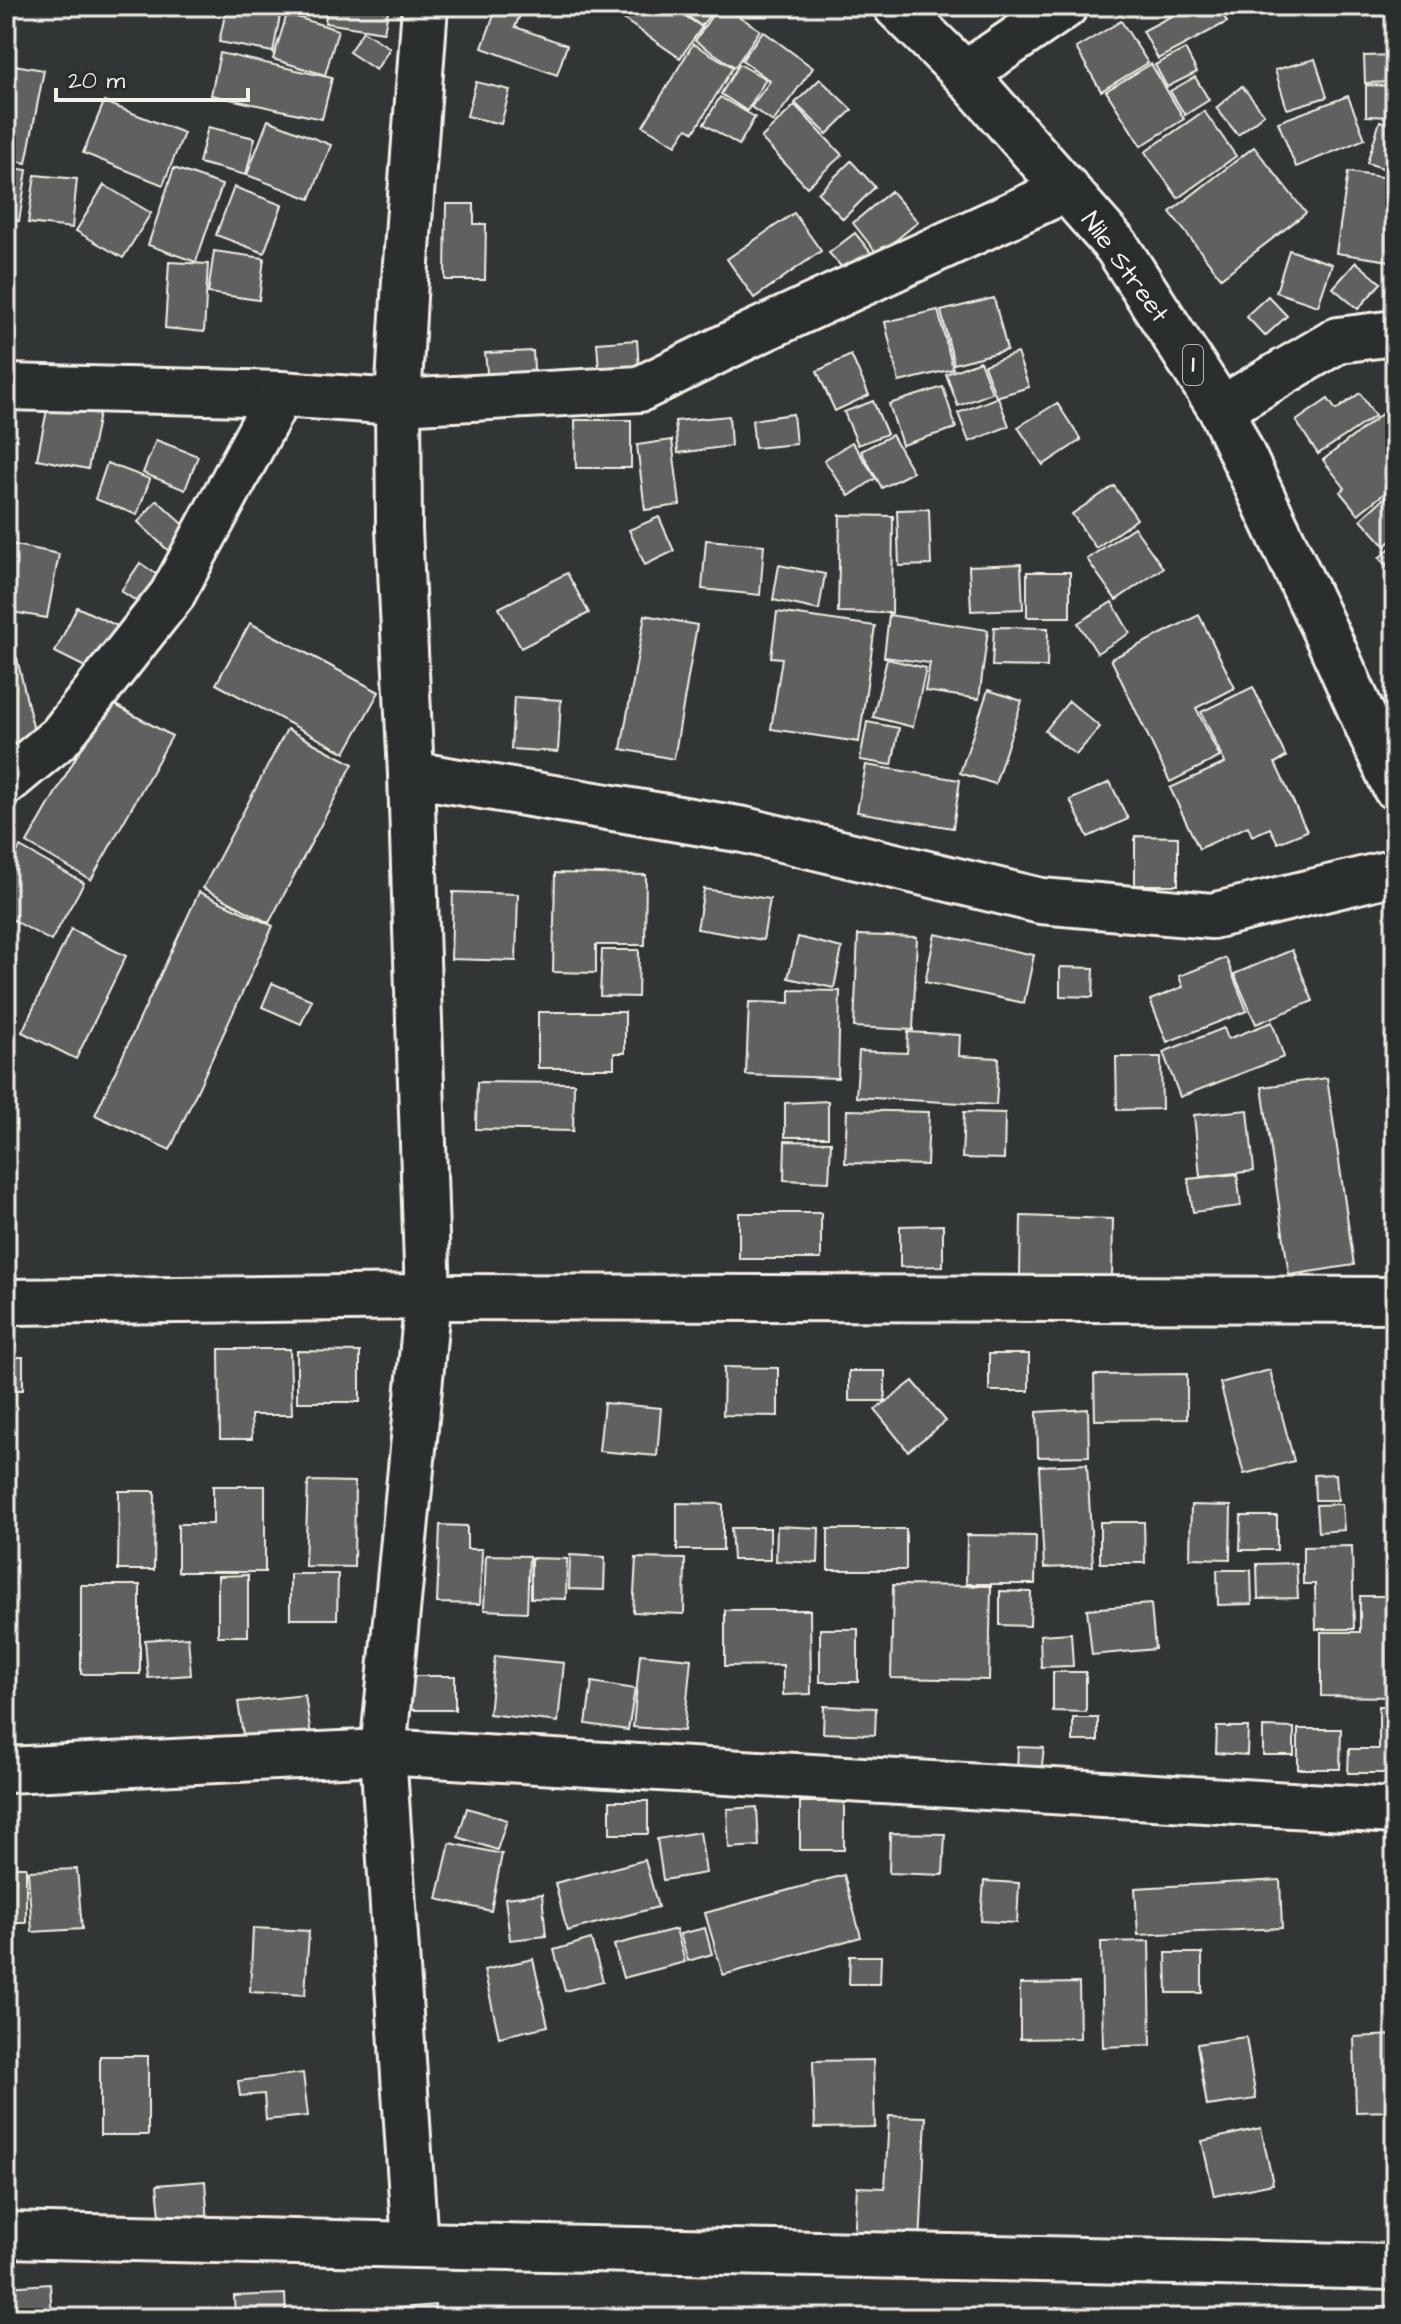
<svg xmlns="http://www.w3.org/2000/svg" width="1401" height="2324" font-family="'Architects Daughter',sans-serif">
  <rect width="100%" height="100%" fill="#323535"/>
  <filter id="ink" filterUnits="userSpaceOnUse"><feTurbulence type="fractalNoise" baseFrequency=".0125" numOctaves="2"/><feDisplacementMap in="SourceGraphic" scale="16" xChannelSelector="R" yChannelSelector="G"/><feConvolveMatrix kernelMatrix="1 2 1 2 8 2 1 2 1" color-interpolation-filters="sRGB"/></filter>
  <g filter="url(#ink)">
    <g fill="#5f605f" stroke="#f4f1e8" stroke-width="2">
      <polygon points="77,6 120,6 120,11 76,10"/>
      <rect x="128" y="6" width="44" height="4"/>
      <polygon points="227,6 282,6 273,52 219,42"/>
      <polygon points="327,6 389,6 384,32 325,23"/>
      <polygon points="608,6 670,6 702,27 680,58 607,8"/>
      <polygon points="674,6 717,6 701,26"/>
      <polygon points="718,6 723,6 760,30 735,67 695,41"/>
      <polygon points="1190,6 1218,6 1227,22 1158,59 1143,31"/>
      <polygon points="497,7 520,15 515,27 567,45 557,75 482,48"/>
      <polygon points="287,14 338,30 325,75 273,59"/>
      <polygon points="1121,21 1148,63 1101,91 1076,48"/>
      <polygon points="363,31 390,48 376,70 349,52"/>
      <polygon points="763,31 813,68 773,122 751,107 770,81 742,60"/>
      <polygon points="693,44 733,67 694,132 687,128 676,145 643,126"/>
      <polygon points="1185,49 1197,72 1167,87 1155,65"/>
      <polygon points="220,53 332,78 322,119 211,95"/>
      <polygon points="1395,55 1395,82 1365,83 1364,56"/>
      <polygon points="1315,59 1327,97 1287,109 1275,70"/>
      <polygon points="8,64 44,70 26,163 6,159 6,75"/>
      <polygon points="739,64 766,79 747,111 721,94"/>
      <polygon points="1151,64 1184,119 1141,146 1106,91"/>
      <polygon points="1195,77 1209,100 1185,115 1170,91"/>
      <polygon points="820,79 852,110 827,134 795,103"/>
      <polygon points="476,82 510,90 501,124 467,116"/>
      <polygon points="1366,85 1395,86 1395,117 1366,116"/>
      <polygon points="1242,86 1264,114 1238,135 1216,108"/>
      <polygon points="1348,96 1365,139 1296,167 1278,122"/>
      <polygon points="720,97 755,117 739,145 704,124"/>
      <polygon points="104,102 184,133 163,185 83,153"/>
      <polygon points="795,105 842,155 807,187 761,138"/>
      <polygon points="1204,111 1236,156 1178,198 1145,152"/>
      <polygon points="268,120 331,145 310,199 247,175"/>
      <polygon points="1380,121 1395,126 1395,172 1367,163"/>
      <polygon points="208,127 255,138 246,175 199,163"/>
      <polygon points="1254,147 1306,213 1221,278 1170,212"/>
      <polygon points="851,161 875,187 843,219 818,193"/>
      <polygon points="6,167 27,170 19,221 6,219"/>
      <polygon points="174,168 222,185 196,262 148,245"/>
      <polygon points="1348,172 1395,179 1395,224 1390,261 1336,253"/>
      <polygon points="35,175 77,179 72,228 28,223"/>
      <polygon points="104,185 151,213 123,258 76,231"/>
      <polygon points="234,187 282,205 264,253 216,235"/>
      <polygon points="891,191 918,222 878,255 853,223"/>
      <polygon points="446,204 474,204 474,224 486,224 485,280 445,280"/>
      <polygon points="794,213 821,251 754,298 727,259"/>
      <polygon points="855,233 872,254 848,274 829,253"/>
      <polygon points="1289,250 1332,264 1318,306 1276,292"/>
      <polygon points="214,251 264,258 259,300 208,293"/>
      <polygon points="169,262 208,264 204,332 165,328"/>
      <polygon points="1356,262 1381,283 1358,309 1333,288"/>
      <polygon points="1268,296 1287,316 1265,336 1246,316"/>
      <polygon points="994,298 1007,350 954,364 941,311"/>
      <polygon points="938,310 953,369 899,382 885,322"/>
      <polygon points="637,340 640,383 600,385 597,343"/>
      <polygon points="533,351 535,388 489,390 485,353"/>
      <polygon points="1017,353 1029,387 996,397 984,365"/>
      <polygon points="851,355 869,395 835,411 817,371"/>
      <polygon points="980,361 992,393 958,406 946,374"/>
      <polygon points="943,387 956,428 902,445 889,404"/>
      <polygon points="1360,393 1375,416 1318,454 1296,421 1328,399 1336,410"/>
      <polygon points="998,397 1009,426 969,442 958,413"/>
      <polygon points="873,401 887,434 858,445 844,412"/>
      <polygon points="1057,403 1081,440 1043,465 1018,427"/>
      <polygon points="48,405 99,414 88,469 37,459"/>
      <polygon points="1388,409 1395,418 1395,485 1358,514 1340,492 1345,488 1323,460"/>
      <polygon points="793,414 796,444 755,448 752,420"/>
      <polygon points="729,416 731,446 678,453 675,421"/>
      <polygon points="575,420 631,420 631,468 576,468"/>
      <polygon points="892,435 913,472 882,488 861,451"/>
      <polygon points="156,440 198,456 185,490 143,473"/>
      <polygon points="672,440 680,505 645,510 637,445"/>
      <polygon points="852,442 876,478 849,496 824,460"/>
      <polygon points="107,463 150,479 137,515 95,499"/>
      <polygon points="1114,486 1137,519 1096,548 1072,514"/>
      <polygon points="1395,488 1395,538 1385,546 1361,519"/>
      <polygon points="157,500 196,536 175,557 138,522"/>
      <polygon points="929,509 931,565 899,566 897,510"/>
      <polygon points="840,515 893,516 892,613 838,612"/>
      <polygon points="659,517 674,551 645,565 629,530"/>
      <polygon points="1134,527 1163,568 1116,600 1087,559"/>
      <polygon points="706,540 764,545 760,595 702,589"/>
      <polygon points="6,543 59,554 47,618 6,611"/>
      <polygon points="1395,544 1395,575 1379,558"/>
      <polygon points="140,563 165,580 147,608 121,591"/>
      <polygon points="1021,564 1023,609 971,611 969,566"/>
      <polygon points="779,565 825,574 819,610 773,600"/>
      <rect x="1027" y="572" width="43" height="45"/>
      <polygon points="567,573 589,613 521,648 499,608"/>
      <polygon points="1112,602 1130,633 1097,653 1078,623"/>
      <polygon points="77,607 128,631 105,677 55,652"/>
      <polygon points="777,612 875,626 859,742 771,729 782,658 771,657"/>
      <polygon points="645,615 697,625 674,759 621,749"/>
      <polygon points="889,615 988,630 979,699 925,691 930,663 884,657"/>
      <polygon points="1199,615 1235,688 1196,708 1220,757 1170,782 1111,659"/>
      <polygon points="250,623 379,692 345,753 216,684"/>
      <polygon points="994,627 1048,628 1047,667 992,666"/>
      <polygon points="17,658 37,744 6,751 6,660"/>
      <polygon points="887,659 926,668 913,727 873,717"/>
      <polygon points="1253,687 1286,757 1275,763 1307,831 1278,843 1270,828 1252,836 1248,826 1199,849 1170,788 1225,763 1201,712"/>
      <polygon points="988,690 1022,701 995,784 960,773"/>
      <polygon points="514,697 561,700 558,752 511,749"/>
      <polygon points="108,701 172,736 91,880 27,843"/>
      <polygon points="1069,701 1100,727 1076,755 1045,731"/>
      <polygon points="867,722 899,728 892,765 860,760"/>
      <polygon points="287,729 353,764 269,923 203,888"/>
      <polygon points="866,765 960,780 953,828 857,812"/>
      <polygon points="1110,782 1128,819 1088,837 1070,800"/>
      <polygon points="1135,836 1178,837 1178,885 1135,885"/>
      <polygon points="20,847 84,883 51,941 6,916 6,871"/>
      <polygon points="555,873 646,875 645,945 596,945 596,973 553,972"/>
      <polygon points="704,889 770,899 763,940 697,929"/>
      <polygon points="199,892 273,926 170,1150 95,1115"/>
      <polygon points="453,892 518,894 516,961 451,959"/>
      <polygon points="71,929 126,956 76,1059 22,1032"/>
      <polygon points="935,934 1034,955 1024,1003 925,982"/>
      <polygon points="6,935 10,935 11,970 6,970"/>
      <polygon points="858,935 917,937 913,1030 854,1027"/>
      <polygon points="798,937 842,948 834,988 788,978"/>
      <polygon points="602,950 639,950 638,997 600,996"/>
      <polygon points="1292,950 1313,1001 1256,1024 1234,974"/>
      <polygon points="1226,958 1247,1011 1167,1042 1150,1000 1183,987 1179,976"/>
      <polygon points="1060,967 1094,968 1093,997 1060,996"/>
      <polygon points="272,983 312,1000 301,1024 262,1007"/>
      <polygon points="790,990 840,991 838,1078 746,1075 749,1002 790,1003"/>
      <polygon points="538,1012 625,1012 625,1053 614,1053 614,1068 538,1068"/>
      <polygon points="1272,1022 1284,1057 1180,1097 1163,1052 1224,1028 1228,1039"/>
      <polygon points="908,1032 960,1035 959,1056 999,1058 996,1105 856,1097 859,1051 907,1053"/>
      <polygon points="1116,1057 1161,1057 1162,1109 1117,1110"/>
      <polygon points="1327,1078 1354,1265 1289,1275 1262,1087"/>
      <polygon points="477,1082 574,1083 573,1131 476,1129"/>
      <polygon points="828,1101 828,1137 785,1137 785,1103"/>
      <polygon points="847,1110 929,1112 927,1165 845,1163"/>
      <polygon points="1248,1110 1254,1171 1200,1177 1194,1115"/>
      <polygon points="964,1112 1005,1113 1004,1159 962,1158"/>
      <polygon points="785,1141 831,1142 829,1182 784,1180"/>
      <polygon points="1237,1174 1241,1206 1193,1212 1188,1179"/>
      <rect x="739" y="1213" width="82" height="46"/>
      <polygon points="1021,1216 1113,1219 1112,1277 1020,1275"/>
      <polygon points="943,1225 943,1266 900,1267 900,1226"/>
      <polygon points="219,1349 290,1349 292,1415 251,1415 252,1439 220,1439"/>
      <polygon points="297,1351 360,1352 360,1402 297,1402"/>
      <rect x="989" y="1354" width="40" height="37"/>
      <rect x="6" y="1357" width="17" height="33"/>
      <polygon points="724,1367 778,1368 778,1416 723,1415"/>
      <polygon points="1270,1370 1294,1461 1244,1474 1220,1383"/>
      <rect x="849" y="1371" width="36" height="30"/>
      <polygon points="1187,1374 1187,1419 1095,1420 1094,1375"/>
      <polygon points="913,1381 946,1421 908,1451 875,1410"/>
      <polygon points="604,1403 661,1408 657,1456 599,1451"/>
      <polygon points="1088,1409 1089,1456 1038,1457 1037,1412"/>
      <polygon points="1087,1464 1093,1566 1044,1568 1039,1466"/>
      <polygon points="1336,1474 1338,1500 1315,1500 1314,1475"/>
      <polygon points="308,1481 355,1482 354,1567 305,1566"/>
      <polygon points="213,1486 265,1486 265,1572 178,1572 178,1524 213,1524"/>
      <polygon points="119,1491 155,1491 154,1570 118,1570"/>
      <polygon points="677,1503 723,1504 723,1550 677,1550"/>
      <polygon points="1342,1504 1344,1530 1318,1532 1316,1505"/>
      <polygon points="1191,1505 1231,1506 1230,1559 1190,1558"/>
      <polygon points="1241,1516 1277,1516 1277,1550 1240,1550"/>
      <polygon points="1100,1522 1144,1522 1145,1563 1100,1563"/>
      <polygon points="440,1525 467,1526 467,1549 482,1549 480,1604 437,1603"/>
      <polygon points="777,1526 819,1528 818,1563 776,1561"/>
      <polygon points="731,1528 770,1528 770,1560 733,1560"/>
      <rect x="828" y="1529" width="78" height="41"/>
      <polygon points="967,1535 1036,1536 1035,1584 966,1584"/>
      <polygon points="1352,1546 1354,1629 1316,1629 1315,1584 1303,1584 1303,1547"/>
      <polygon points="486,1555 529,1556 527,1612 484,1610"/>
      <polygon points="570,1555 605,1557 604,1590 569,1589"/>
      <polygon points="531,1558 567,1559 566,1599 531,1598"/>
      <polygon points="636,1558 685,1559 684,1614 633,1612"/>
      <polygon points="1296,1563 1298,1598 1258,1599 1257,1564"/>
      <polygon points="1217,1570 1251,1570 1252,1604 1218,1605"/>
      <polygon points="290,1574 338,1574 337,1619 290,1619"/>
      <polygon points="248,1575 248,1636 218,1636 218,1576"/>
      <rect x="81" y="1585" width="59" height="89"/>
      <polygon points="893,1585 991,1586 989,1680 891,1678"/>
      <polygon points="1000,1591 1031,1592 1030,1626 1000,1625"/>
      <polygon points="1360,1596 1395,1596 1395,1697 1321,1696 1321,1632 1360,1632"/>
      <polygon points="1151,1604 1155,1649 1092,1655 1087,1609"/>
      <polygon points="725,1610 810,1610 811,1694 783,1695 783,1665 725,1666"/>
      <rect x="820" y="1629" width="38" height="53"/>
      <polygon points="1071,1633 1073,1666 1041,1667 1040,1635"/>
      <polygon points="188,1637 191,1675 148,1678 145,1640"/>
      <polygon points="640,1654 691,1659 684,1731 633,1727"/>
      <polygon points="495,1656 564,1663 558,1722 489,1714"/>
      <polygon points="1053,1672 1086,1672 1086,1712 1053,1711"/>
      <polygon points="412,1676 455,1676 455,1710 411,1710"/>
      <polygon points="592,1682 635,1689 628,1730 586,1724"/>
      <polygon points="305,1695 312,1742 245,1749 238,1702"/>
      <polygon points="824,1706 876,1708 875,1735 823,1733"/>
      <polygon points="1379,1706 1395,1706 1395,1773 1348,1773 1349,1749 1379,1749"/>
      <rect x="1073" y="1718" width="25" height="23"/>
      <polygon points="1217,1727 1248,1727 1247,1755 1216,1753"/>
      <polygon points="1263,1727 1294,1728 1294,1755 1263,1755"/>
      <polygon points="1298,1729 1341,1729 1340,1769 1298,1769"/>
      <polygon points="1018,1747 1044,1748 1041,1774 1017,1772"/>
      <rect x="610" y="1801" width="38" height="33"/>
      <rect x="800" y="1802" width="44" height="48"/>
      <polygon points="757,1807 759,1846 729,1848 727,1809"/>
      <polygon points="467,1808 507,1820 497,1850 458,1837"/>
      <polygon points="700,1832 706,1873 663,1880 657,1839"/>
      <polygon points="890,1833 945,1834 943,1875 889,1873"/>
      <polygon points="450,1843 502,1854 491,1911 437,1899"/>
      <polygon points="645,1860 658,1907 567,1931 555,1883"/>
      <rect x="6" y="1867" width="20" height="56"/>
      <polygon points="77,1869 82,1929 32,1932 28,1871"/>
      <polygon points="844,1875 861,1937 723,1975 705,1913"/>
      <polygon points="1280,1880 1282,1928 1138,1935 1135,1888"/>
      <polygon points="984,1881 1019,1883 1017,1923 981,1921"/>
      <polygon points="542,1894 546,1936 510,1940 505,1898"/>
      <polygon points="253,1928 309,1931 305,1995 250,1992"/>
      <polygon points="705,1928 712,1954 688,1961 680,1934"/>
      <polygon points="676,1929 685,1962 623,1978 614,1945"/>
      <polygon points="591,1939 603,1981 565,1991 554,1950"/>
      <polygon points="1149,1941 1151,2045 1103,2047 1101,1942"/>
      <polygon points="1166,1953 1202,1953 1202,1993 1167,1993"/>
      <polygon points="850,1956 881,1956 880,1984 849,1984"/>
      <polygon points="533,1959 548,2026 499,2037 484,1970"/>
      <polygon points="1079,1983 1080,2038 1020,2039 1020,1984"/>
      <polygon points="1395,2035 1395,2111 1356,2112 1354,2037"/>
      <polygon points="1246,2037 1256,2099 1207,2106 1197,2044"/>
      <rect x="100" y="2056" width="48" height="79"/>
      <polygon points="873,2060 875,2127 815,2128 813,2061"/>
      <polygon points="303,2073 308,2116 266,2120 264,2094 240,2096 238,2081"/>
      <polygon points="889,2116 926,2117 920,2245 854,2242 857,2187 885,2188"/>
      <polygon points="1261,2128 1273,2184 1214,2196 1202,2141"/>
      <polygon points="205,2181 208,2223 161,2226 157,2185"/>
      <polygon points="50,2284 52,2318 6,2318 6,2287"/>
      <polygon points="285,2294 286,2318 235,2318 234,2296"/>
      <polygon points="435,2305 436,2318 392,2318 392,2309"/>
      <polygon points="1379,2306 1395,2306 1395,2318 1378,2318"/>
      <polygon points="1056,2307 1102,2314 1102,2318 1055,2318"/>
      <polygon points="837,2314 837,2318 755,2318 755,2315"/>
    </g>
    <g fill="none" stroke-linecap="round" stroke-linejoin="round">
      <defs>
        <g id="minor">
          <polyline points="425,6 406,263 398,402 399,529 411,774 428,1297 383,1752 415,2245 1395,2267"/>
          <polyline points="965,74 1065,6"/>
          <polyline points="6,387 280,394 398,402 640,389 752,334 1067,189"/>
          <polyline points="1221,409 1338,340 1395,333"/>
          <polyline points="411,774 744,830 1041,901 1212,916 1395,872"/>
          <polyline points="6,782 60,737 172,595 280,394"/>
          <polyline points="6,1302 428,1297 1395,1300"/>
          <polyline points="6,1770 383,1752 1395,1811"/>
          <polyline points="6,2235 415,2245"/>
        </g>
        <polyline id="major" points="896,6 965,74 1117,247 1221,409 1331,644 1395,787"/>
      </defs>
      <use href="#minor" stroke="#f4f1e8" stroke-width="50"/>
      <use href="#major" stroke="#f4f1e8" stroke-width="50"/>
      <use href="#minor" stroke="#2a2d2e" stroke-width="44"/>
      <use href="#major" stroke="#2a2d2e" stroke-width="44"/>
    </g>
  </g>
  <g text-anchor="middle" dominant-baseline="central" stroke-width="8" stroke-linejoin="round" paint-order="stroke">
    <rect fill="#2a2d2e" stroke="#b7b6b0" stroke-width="2" x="1183" y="345" width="20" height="40" rx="6"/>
    <g font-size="24" font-weight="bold" fill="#f4f1e8">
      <text x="1193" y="365">1</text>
    </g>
    <g font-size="26" fill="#f4f1e8" stroke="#2a2d2e">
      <text transform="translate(1125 267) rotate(54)">Nile Street</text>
    </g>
  </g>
  <rect width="1401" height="2324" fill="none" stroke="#2a2d2e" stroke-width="32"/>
  <rect x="16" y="16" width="1369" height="2292" fill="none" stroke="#f4f1e8" stroke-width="3" filter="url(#ink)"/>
  <path d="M56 88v12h192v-12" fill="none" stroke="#f4f1e8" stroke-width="4"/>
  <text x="68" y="88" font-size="24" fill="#f4f1e8" stroke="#2a2d2e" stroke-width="6" paint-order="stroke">20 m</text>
</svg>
